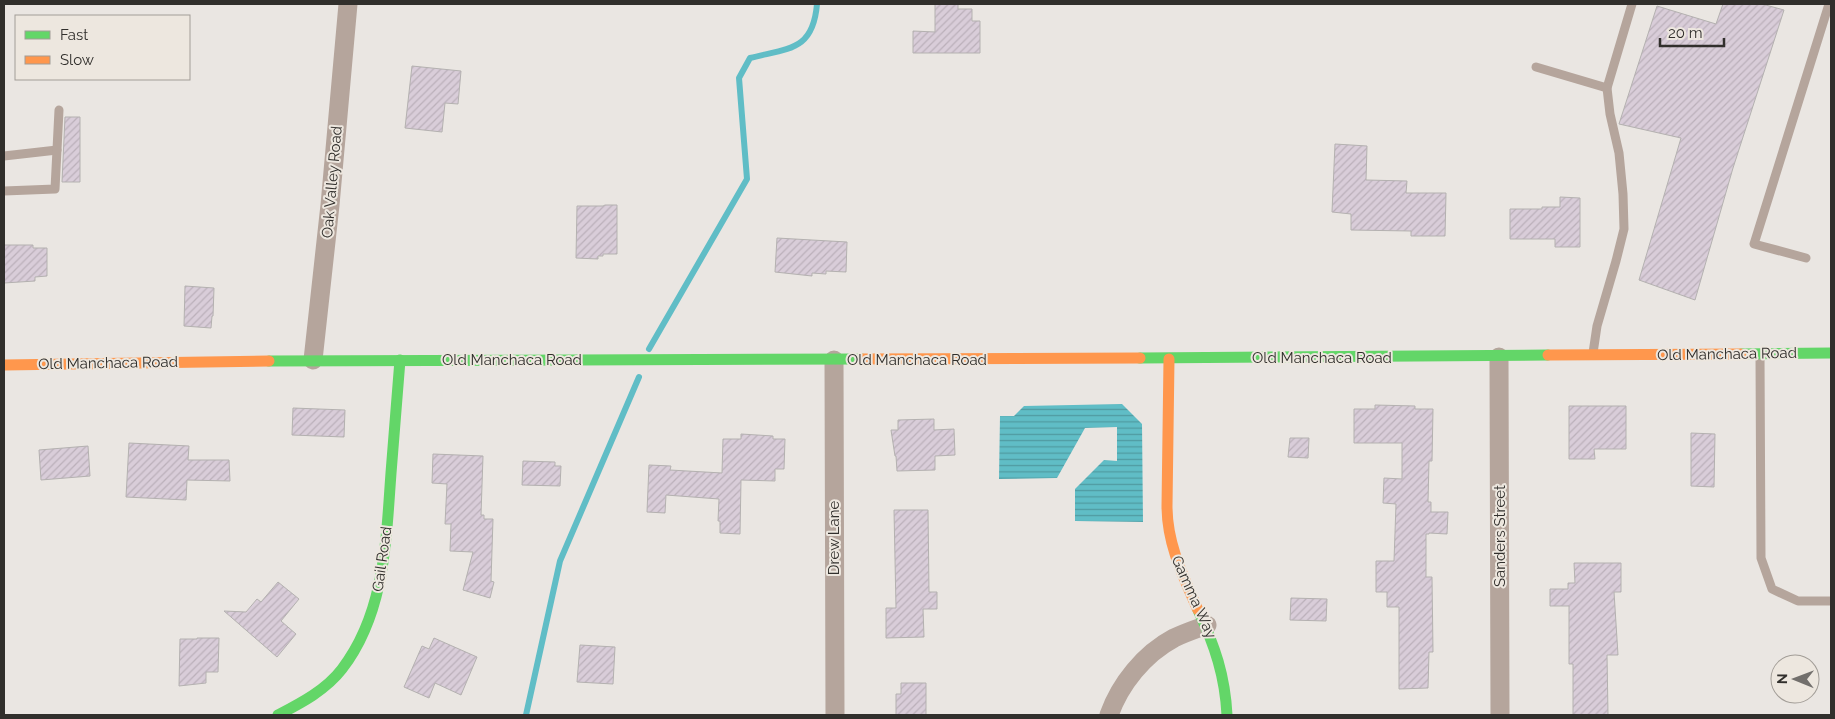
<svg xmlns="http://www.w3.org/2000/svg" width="1835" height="719" font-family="Raleway,sans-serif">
<defs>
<pattern id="water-rules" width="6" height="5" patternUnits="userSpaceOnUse" patternTransform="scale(1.25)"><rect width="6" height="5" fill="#60bdc6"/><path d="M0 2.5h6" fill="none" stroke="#509aa1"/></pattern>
<pattern id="building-hatch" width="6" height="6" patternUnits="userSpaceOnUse" patternTransform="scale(1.25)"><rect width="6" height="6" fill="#d9cdd9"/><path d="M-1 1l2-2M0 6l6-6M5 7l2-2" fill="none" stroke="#bbb0ba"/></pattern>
</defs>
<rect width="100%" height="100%" fill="#eae6e2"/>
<!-- water -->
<polygon fill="url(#water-rules)" points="1122,404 1142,424 1143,522 1075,521 1075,489 1104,460 1117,461 1117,427 1085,428 1057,478 999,479 1000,416 1014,416 1024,406"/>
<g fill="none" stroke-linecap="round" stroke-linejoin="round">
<!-- stream -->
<g stroke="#60bdc6" stroke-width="6">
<path d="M649,349L747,179L739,78L750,58C789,48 813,51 817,4"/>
<polyline points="526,715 560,561 639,377"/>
</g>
</g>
<!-- building -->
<g fill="url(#building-hatch)" stroke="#b4b1b0">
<polygon points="935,4 958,4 958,9 972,9 972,21 980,21 980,53 913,53 913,31 935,32"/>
<polygon points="1723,4 1762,4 1784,10 1733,168 1695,300 1639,280 1681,138 1619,124 1657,6 1716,24"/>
<polygon points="412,66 461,71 458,104 445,103 442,132 405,128"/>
<polygon points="65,117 80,117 80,182 62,182"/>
<polygon points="1335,144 1367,146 1366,180 1407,181 1406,193 1446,193 1445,236 1411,236 1411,231 1351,230 1351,214 1332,212"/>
<polygon points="1560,197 1580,198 1580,247 1555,247 1555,239 1510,239 1510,209 1542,209 1542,207 1560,207"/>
<polygon points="605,205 617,205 617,254 603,254 603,256 598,256 598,259 576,258 577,206 603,206"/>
<polygon points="777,238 847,242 846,272 826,271 826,274 812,273 812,276 775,272"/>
<polygon points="4,245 33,245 33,248 47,248 47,276 35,277 35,281 4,283"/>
<polygon points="185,286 214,288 213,316 212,316 211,328 184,326"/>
<polygon points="1375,405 1415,406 1415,409 1433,409 1432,461 1429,461 1428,502 1431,502 1431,512 1448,512 1447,534 1429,533 1429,534 1426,534 1426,577 1432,577 1433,652 1429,652 1428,688 1399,689 1399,607 1387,607 1387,592 1376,592 1376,561 1394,561 1396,504 1383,503 1384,478 1402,479 1402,443 1354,443 1354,409 1375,409"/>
<polygon points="1569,406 1626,406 1626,449 1594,449 1595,459 1569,459"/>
<polygon points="293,408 345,410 344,437 292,435"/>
<polygon points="934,419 934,430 954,429 955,455 935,456 935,470 897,471 896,456 895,456 891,430 898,430 898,420"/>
<polygon points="1691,433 1715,434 1714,487 1691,486"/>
<polygon points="741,434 773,436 773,439 785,439 784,469 775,469 775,481 741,480 740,534 720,533 720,521 718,521 719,499 666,495 665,513 647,512 649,465 671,466 670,470 722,473 723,439 741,439"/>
<polygon points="1290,438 1309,438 1308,458 1288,457"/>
<polygon points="129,443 189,446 188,460 229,460 230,481 187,480 186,500 126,497"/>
<polygon points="88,446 90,476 41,480 39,450"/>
<polygon points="433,454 483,456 481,515 484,515 484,519 493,519 491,581 494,582 490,598 463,590 473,552 450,551 451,524 445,524 447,484 432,483"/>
<polygon points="523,461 555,462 555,466 561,466 560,486 522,485"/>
<polygon points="894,510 928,510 929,592 937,592 937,609 923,609 924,637 886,638 886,608 896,608"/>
<polygon points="1574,563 1621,563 1621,592 1614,592 1618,655 1607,655 1608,715 1573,715 1573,664 1569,664 1569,606 1550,606 1550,589 1568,589 1568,583 1575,583"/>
<polygon points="278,582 299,599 281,621 296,634 277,657 224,611 246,612 257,599 261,602"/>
<polygon points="1291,598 1327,599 1326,621 1290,620"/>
<polygon points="197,638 219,638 218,672 206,672 206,683 179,686 180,639 197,639"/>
<polygon points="434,638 477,657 461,695 435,683 429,698 404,687 422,646 429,649"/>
<polygon points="580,645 615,647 613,684 577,682"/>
<polygon points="901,683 926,683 926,715 896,715 896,694 901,694"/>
</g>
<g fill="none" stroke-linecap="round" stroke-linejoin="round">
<!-- lane -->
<g stroke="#b5a59c" stroke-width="9">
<polyline points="1536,67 1607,88"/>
<polyline points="4,156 57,150"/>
<polyline points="4,191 55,189 59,110"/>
<polyline points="1806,258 1754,244 1829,4"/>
<polyline points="1593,353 1597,326 1616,261 1624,229 1623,194 1619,153 1610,114 1607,88 1632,4"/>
<polyline points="1760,356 1761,558 1772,589 1798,601 1831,601"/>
</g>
<!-- street -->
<g stroke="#b5a59c" stroke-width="19">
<polyline points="1499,357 1500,715"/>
<polyline points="313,360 330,205 348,4"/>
<polyline points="834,360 835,715"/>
<path d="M1109,715C1120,684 1144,654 1174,638C1184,633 1196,629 1207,625"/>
</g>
<!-- fast -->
<g stroke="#63d668" stroke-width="11">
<polyline points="1741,354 1831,353"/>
<polyline points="1140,358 1548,355"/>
<polyline points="269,361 862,359"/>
<path d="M1198,610C1215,646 1225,676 1227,715"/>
<path d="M278,715C301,703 326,690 342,669C385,613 386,541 391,473C394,436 397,398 400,360"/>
</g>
<!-- slow -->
<g stroke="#ff974d" stroke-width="11">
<polyline points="1548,355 1741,354"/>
<polyline points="862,359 1140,358"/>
<path d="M1169,359L1167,506C1167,544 1183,576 1198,610"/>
<polyline points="4,365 269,361"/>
</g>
</g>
<g text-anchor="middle" stroke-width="4" stroke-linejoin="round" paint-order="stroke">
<!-- street labels -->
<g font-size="15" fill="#312f2c" stroke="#ede7df">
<text transform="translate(332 182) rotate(-85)" y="5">Oak Valley Road</text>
<text transform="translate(1727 354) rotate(-1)" y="5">Old Manchaca Road</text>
<text x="1322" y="363">Old Manchaca Road</text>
<text x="512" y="365">Old Manchaca Road</text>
<text x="917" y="365">Old Manchaca Road</text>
<text transform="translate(108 363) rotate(-1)" y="5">Old Manchaca Road</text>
<text transform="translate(1500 536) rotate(-90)" y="5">Sanders Street</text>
<text transform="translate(834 538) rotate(-90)" y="5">Drew Lane</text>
<text transform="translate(382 559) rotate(-82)" y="5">Gail Road</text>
<text transform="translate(1194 597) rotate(66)" y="5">Gamma Way</text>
</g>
</g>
<!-- border -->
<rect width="1835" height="719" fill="none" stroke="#312f2c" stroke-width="10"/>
<!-- legend -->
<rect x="15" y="15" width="175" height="65" fill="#ede7df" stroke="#a29d97"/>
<rect x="25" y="31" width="25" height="8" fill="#63d668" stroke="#a29d97"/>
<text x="60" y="40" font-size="15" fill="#312f2c">Fast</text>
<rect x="25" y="56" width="25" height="8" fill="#ff974d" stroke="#a29d97"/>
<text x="60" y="65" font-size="15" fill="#312f2c">Slow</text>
<!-- north arrow -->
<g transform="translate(1795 679) rotate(271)"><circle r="24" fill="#ede7df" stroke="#a29d97"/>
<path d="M0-4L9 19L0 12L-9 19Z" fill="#726f6c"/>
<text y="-8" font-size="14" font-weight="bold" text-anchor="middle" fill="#312f2c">N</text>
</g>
<!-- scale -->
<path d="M1660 38v8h64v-8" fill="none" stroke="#312f2c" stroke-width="2.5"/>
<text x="1668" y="38" font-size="15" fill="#312f2c" stroke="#ede7df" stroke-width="4" paint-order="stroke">20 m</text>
</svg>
